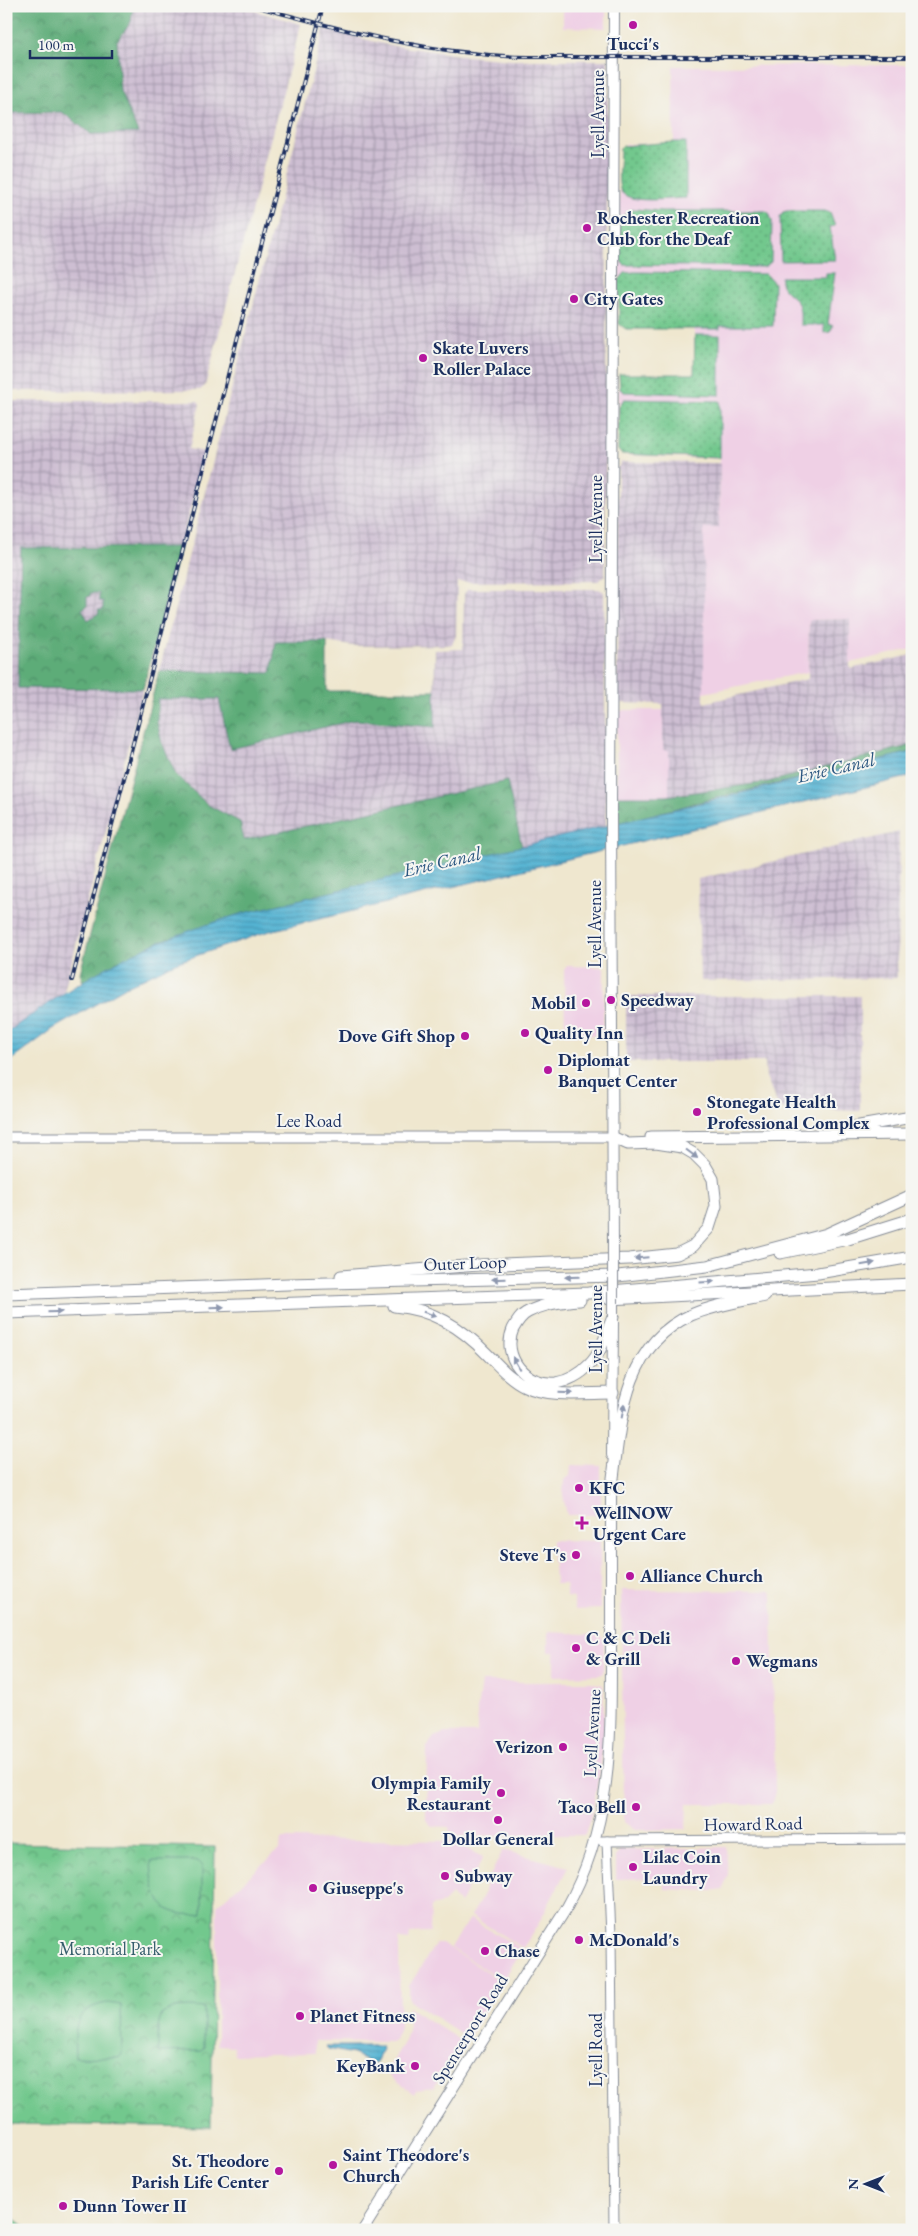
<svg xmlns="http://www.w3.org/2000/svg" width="918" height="2236" font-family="'EB Garamond',serif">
<defs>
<pattern id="industrial-grid" width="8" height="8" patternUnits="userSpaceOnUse" patternTransform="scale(1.25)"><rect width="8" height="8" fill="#cdbed2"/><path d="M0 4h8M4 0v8" fill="none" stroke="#a69bae"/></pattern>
<pattern id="grass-dots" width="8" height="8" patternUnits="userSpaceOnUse" patternTransform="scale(1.25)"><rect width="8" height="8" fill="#72c88d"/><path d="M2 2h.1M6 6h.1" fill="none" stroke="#5da376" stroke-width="1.8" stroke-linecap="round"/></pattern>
<pattern id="forest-crowns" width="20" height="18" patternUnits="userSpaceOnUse" patternTransform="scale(1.25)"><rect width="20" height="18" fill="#5dac78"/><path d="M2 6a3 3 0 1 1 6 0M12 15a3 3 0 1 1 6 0" fill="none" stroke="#4c8c66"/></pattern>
<pattern id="wetland-marsh" width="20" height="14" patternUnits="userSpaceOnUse" patternTransform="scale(1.25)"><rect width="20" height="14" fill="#72c88d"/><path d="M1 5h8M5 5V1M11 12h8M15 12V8" fill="none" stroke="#5da376"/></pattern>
<pattern id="park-crowns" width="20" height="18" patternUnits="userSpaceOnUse" patternTransform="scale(1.25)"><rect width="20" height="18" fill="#72c88d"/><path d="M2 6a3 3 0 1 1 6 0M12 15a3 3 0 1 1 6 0" fill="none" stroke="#5da376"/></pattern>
<pattern id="water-rules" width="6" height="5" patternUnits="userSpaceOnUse" patternTransform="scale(1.25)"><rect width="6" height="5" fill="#54b3d2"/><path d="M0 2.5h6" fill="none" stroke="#4592ae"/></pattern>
</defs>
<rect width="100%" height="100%" fill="#f6f6f2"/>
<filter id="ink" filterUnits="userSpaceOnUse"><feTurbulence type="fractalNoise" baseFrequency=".02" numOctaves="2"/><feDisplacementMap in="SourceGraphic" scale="10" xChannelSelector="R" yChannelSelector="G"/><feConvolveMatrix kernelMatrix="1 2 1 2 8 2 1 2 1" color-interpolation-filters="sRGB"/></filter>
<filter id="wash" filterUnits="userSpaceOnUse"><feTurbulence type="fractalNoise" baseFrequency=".0096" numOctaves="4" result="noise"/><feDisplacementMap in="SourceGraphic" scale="20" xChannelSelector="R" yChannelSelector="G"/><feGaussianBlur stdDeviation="1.12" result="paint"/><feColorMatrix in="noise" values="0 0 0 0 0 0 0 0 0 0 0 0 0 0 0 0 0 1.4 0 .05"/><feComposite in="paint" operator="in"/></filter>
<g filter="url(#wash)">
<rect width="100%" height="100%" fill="#efe7cf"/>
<!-- built -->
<g fill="#efd0e5">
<polygon points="537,6 606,6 606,28 563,27 563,8"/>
<polygon points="912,65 912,649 850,663 850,619 809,620 808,672 704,693 704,528 719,528 720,459 624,455 618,450 619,374 694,374 694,329 626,329 619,324 620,149 626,144 674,143 673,66"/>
<polygon points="624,710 663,710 663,750 669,750 669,796 617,796 617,716 619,712"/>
<polygon points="567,966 604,967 603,1035 565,1035 564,970"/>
<polygon points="571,1465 601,1466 601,1515 567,1515 563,1495 564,1480 570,1476"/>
<polygon points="552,1540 600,1541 600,1609 574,1610 574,1598 566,1597 566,1584 555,1584 554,1564 552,1563"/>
<polygon points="621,1590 771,1591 772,1596 775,1792 772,1804 687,1804 686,1829 635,1830 624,1822"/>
<polygon points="548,1632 601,1635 604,1641 603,1673 600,1675 554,1676 554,1652 548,1652"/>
<polygon points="481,1682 590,1682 603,1685 604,1728 601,1764 593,1808 585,1835 450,1836 449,1827 432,1826 426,1820 427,1747 434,1737 445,1733 477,1733 477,1710"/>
<polygon points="281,1839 450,1841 483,1857 460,1904 451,1895 443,1903 431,1906 430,1932 410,1933 409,1940 399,1939 400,2028 394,2042 315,2041 315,2053 234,2055 233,2046 217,2045 217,1905 280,1849"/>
<polygon points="726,1847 728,1876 723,1889 710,1891 665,1889 664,1878 616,1879 616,1856 621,1850"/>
<polygon points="503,1850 568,1867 539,1923 523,1948 471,1916 483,1896 485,1886"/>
<polygon points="469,1918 522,1949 503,1981 451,1948"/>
<polygon points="436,1943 442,1943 502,1982 468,2038 409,2000 409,1986"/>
<polygon points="408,2007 464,2043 434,2088 416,2090 414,2094 385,2073 405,2041 409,2026"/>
</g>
<!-- industrial -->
<g fill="url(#industrial-grid)">
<polygon points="133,6 238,6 301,24 205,386 200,390 6,391 6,113 62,112 91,134 138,132 120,91 117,41 131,22"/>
<polygon points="324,29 388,45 466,56 512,60 608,60 605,575 599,581 457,582 456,636 452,644 447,645 353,646 326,642 276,642 271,673 159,671"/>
<polygon points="6,401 198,401 200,404 189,449 205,452 63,995 6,1033"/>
<polygon points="622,462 720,463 719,528 704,528 704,703 808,679 809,620 850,619 850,669 912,655 912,745 768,782 669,796 669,750 663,750 663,704 621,703 617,698 618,467"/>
<polygon points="468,589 599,589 604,592 606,827 522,847 507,781 244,840 240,822 208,805 176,775 162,743 157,722 157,699 220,699 230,749 355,720 434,726 435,650 463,649 464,594"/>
<polygon points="899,832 897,978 700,981 698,879"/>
<polygon points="626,996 860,996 860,1111 779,1108 766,1077 765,1062 626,1062"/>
</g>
<!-- grass -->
<g fill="url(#grass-dots)" stroke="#467c76">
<path d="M674,142H686V198C671,198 625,206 620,189C617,177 620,161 620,149L622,146Z"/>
<path d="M634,209L662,211H766L769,213L772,221L771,262L764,267L624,265L620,260C620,242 613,214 634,209Z"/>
<polygon points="787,211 825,211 830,213 835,226 830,227 835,260 781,261 780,217 783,212"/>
<polygon points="634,272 766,274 774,283 773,326 720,326 720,329 626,329 619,324 619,280 625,273"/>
<path d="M826,273H835L828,324L833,326L830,332L824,333V325H800C800,318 801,310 798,304C793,293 779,291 781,277H826Z"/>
<polygon points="695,335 720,335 720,395 624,392 620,389 619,374 694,374"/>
<polygon points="624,399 720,401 720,458 621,454 618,450 619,406"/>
</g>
<!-- forest -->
<g fill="url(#forest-crowns)" stroke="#3c6e6b" fill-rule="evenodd">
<polygon points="6,6 133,6 131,22 117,41 120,91 138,133 91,134 62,112 6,113"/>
<path d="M180,547L143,689L18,688L21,548ZM90,593H99V601H103V610H98L99,613L88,620L82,609L87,606V597L90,596Z"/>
<polygon points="276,642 327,642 327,691 435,691 435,727 355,720 230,749 219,699 158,699 157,722 162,743 176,775 208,805 240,822 244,840 507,781 522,847 240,914 156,943 83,982 80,973 159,671 271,673"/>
<polygon points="912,745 912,752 711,799 616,824 617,796 667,796 768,782"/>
</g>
<!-- wetland -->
<polygon fill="url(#wetland-marsh)" stroke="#467c76" points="6,2212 30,2230 6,2230"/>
<!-- park -->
<polygon fill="url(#park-crowns)" stroke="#467c76" points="6,1843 215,1847 211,2127 6,2124"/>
<!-- garden -->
<g fill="#72c88d" stroke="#467c76">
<path d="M151,1861H198L202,1865V1914C160,1918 153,1899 151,1861Z"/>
<path d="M108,2003L121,2005L122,2054L119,2058L75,2057C74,2027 74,2008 108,2003Z"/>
<polygon points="190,2007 204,2008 204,2048 201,2051 158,2052 158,2026 162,2014 175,2008"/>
</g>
<!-- water -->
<g fill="url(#water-rules)" stroke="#387198">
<path d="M912,752V776L266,932L175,963L129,985L53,1029L6,1064V1033C53,999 104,965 157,943C184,932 212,923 240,914Z"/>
<polygon points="325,2046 381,2046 383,2049 376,2062 372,2063 353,2054 328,2049"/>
</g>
</g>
<g filter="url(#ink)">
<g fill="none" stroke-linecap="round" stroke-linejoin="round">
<defs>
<g id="secondary">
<polyline points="6,1137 612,1137"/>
<polyline points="602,1841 912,1839"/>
<polyline points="607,1841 611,1936 614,2230"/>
</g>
<g id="primary">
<polyline points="613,1248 611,815 614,6"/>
<polyline points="612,1455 613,1322"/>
<path d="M363,2230L566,1909C611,1829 611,1748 611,1658C611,1601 611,1544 611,1487"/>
</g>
<g id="highway">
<polyline points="848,1128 912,1117"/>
<polyline points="651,1137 912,1134"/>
<polyline points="780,1253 848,1239 912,1219"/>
<polyline points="341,1276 478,1265 629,1259 677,1254 693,1246 709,1228 716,1206 713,1179 705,1165 694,1154 682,1147 656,1143 628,1144 612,1137"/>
<polyline points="6,1294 288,1284 618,1276 707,1266 827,1234 912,1195"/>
<polyline points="609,1299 912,1284"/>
<path d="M580,1300C564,1301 543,1304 528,1312C521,1315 517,1322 513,1329C501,1357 526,1386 556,1383C568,1381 581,1374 589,1365C602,1353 606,1333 613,1317"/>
<path d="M394,1306C432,1309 461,1327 487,1354C499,1366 510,1379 525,1386C551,1398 585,1393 613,1393"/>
<polyline points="6,1313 588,1293 818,1273 912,1257"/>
<path d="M611,1494C620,1428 621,1346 691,1315C714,1305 741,1301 765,1296"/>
</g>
</defs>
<!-- secondary casing -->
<use href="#secondary" stroke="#858b96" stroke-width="11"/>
<!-- primary casing -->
<use href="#primary" stroke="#858b96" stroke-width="12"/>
<!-- highway casing -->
<use href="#highway" stroke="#858b96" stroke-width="13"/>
<!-- secondary -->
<use href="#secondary" stroke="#fff" stroke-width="9"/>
<!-- primary -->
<use href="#primary" stroke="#fff" stroke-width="10"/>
<!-- highway -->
<use href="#highway" stroke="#fff" stroke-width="11"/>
<defs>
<g id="rail">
<path d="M254,6C346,31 432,55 528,57H912"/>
<polyline points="72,980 323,6"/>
</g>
</defs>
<!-- rail casing -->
<use href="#rail" stroke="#1b2f5e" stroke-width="4"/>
<!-- rail -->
<use href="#rail" stroke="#f6f6f2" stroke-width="2" stroke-dasharray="5.5" stroke-linecap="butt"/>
<defs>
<polyline id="primary-bridge" points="613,1317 613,1248"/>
</defs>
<!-- primary-bridge casing -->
<use href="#primary-bridge" stroke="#858b96" stroke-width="12" stroke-linecap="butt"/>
<!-- primary-bridge -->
<use href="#primary-bridge" stroke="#fff" stroke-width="10"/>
</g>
<!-- one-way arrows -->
<defs><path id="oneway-solid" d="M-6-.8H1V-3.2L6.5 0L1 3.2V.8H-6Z" transform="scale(1.25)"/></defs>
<g fill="#8d97ae">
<use href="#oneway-solid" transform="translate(692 1154) rotate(37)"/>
<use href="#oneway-solid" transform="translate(641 1258) rotate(175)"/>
<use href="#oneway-solid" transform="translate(868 1264) rotate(-10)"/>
<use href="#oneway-solid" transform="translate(572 1277) rotate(179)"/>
<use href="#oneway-solid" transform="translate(499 1279) rotate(178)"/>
<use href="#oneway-solid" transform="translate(707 1282) rotate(-4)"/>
<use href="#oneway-solid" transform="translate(217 1307) rotate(-2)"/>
<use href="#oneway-solid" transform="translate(55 1312) rotate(-2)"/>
<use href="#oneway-solid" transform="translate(430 1314) rotate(18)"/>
<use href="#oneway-solid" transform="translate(516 1363) rotate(-119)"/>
<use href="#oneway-solid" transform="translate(566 1393) rotate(2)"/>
<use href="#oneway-solid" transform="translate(623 1411) rotate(-79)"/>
</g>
</g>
<!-- markers -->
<g fill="#b5179e" stroke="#f6f6f2" stroke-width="2">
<circle cx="633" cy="25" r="5"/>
<circle cx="587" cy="228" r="5"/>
<circle cx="574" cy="299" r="5"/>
<circle cx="423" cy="358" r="5"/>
<circle cx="611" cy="1000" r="5"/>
<circle cx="586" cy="1003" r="5"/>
<circle cx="525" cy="1033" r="5"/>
<circle cx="465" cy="1036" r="5"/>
<circle cx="548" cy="1070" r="5"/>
<circle cx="697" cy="1112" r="5"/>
<circle cx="579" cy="1488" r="5"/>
<path d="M579.5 1515.5h5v5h5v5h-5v5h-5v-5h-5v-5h5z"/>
<circle cx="576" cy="1555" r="5"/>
<circle cx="630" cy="1576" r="5"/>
<circle cx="576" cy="1648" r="5"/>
<circle cx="736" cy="1661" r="5"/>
<circle cx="563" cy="1747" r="5"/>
<circle cx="501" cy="1793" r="5"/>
<circle cx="636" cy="1807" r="5"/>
<circle cx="498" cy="1820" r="5"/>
<circle cx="633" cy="1867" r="5"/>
<circle cx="445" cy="1876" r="5"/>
<circle cx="313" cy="1888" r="5"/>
<circle cx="579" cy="1940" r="5"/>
<circle cx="485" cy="1951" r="5"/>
<circle cx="300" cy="2016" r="5"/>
<circle cx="415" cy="2066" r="5"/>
<circle cx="333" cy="2165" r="5"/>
<circle cx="279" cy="2171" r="5"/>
<circle cx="63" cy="2206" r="5"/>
</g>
<g text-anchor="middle" stroke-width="4" stroke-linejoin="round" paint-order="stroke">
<!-- poi labels -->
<g font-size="18" font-weight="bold" fill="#1b2f5e" stroke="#f6f6f2" text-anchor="start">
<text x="633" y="50" text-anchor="middle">Tucci's</text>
<text x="597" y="224">Rochester Recreation<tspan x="597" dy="21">Club for the Deaf</tspan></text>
<text x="584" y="305">City Gates</text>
<text x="433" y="354">Skate Luvers<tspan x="433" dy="21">Roller Palace</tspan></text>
<text x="621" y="1006">Speedway</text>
<text x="576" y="1009" text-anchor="end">Mobil</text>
<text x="535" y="1039">Quality Inn</text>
<text x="455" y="1042" text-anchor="end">Dove Gift Shop</text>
<text x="558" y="1066">Diplomat<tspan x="558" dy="21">Banquet Center</tspan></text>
<text x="707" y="1108">Stonegate Health<tspan x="707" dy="21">Professional Complex</tspan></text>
<text x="589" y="1494">KFC</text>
<text x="593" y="1519">WellNOW<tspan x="593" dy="21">Urgent Care</tspan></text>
<text x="566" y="1561" text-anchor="end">Steve T's</text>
<text x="640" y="1582">Alliance Church</text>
<text x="586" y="1644">C &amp; C Deli<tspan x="586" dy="21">&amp; Grill</tspan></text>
<text x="746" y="1667">Wegmans</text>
<text x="553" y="1753" text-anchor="end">Verizon</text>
<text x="491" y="1789" text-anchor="end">Olympia Family<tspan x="491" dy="21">Restaurant</tspan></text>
<text x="626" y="1813" text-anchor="end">Taco Bell</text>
<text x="498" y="1845" text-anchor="middle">Dollar General</text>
<text x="643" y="1863">Lilac Coin<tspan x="643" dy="21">Laundry</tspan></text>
<text x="455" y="1882">Subway</text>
<text x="323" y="1894">Giuseppe's</text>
<text x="589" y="1946">McDonald's</text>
<text x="495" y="1957">Chase</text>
<text x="310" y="2022">Planet Fitness</text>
<text x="405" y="2072" text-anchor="end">KeyBank</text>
<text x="343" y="2161">Saint Theodore's<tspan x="343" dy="21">Church</tspan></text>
<text x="269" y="2167" text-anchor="end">St. Theodore<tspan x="269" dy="21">Parish Life Center</tspan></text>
<text x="73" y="2212">Dunn Tower II</text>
</g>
<!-- street labels -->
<g font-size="18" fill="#1b2f5e" stroke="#f6f6f2">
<text transform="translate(598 114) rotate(-90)" y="6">Lyell Avenue</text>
<text transform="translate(596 519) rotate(-90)" y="6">Lyell Avenue</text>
<text transform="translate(595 924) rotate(-90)" y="6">Lyell Avenue</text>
<text x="309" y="1127">Lee Road</text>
<text transform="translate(465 1263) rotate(-2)" y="6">Outer Loop</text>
<text transform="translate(596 1329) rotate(-90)" y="6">Lyell Avenue</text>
<text transform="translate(592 1733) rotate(-87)" y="6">Lyell Avenue</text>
<text transform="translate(753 1824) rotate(-1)" y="6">Howard Road</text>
<text transform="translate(470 2029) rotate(-58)" y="6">Spencerport Road</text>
<text transform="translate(596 2050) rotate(-90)" y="6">Lyell Road</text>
</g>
<!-- park labels -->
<g font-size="18" fill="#355d6c" stroke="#f6f6f2">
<text x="110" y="1955">Memorial Park</text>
</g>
<!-- water labels -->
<g font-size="19" font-style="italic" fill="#2c5781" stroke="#f6f6f2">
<text transform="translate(836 767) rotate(-13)" y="7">Erie Canal</text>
<text transform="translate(442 861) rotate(-13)" y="7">Erie Canal</text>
</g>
</g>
<!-- margin -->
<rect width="918" height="2236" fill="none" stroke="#f6f6f2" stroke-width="25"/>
<!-- north arrow -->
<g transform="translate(866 2184) rotate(270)" stroke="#f6f6f2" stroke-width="4" paint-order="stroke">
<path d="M0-4L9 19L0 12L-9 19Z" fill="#1b2f5e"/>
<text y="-8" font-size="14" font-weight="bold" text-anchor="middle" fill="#1b2f5e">N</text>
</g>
<!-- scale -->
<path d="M30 50v8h82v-8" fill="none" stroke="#1b2f5e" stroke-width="2.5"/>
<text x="38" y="50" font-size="15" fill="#1b2f5e" stroke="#f6f6f2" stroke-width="4" paint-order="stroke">100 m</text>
</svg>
